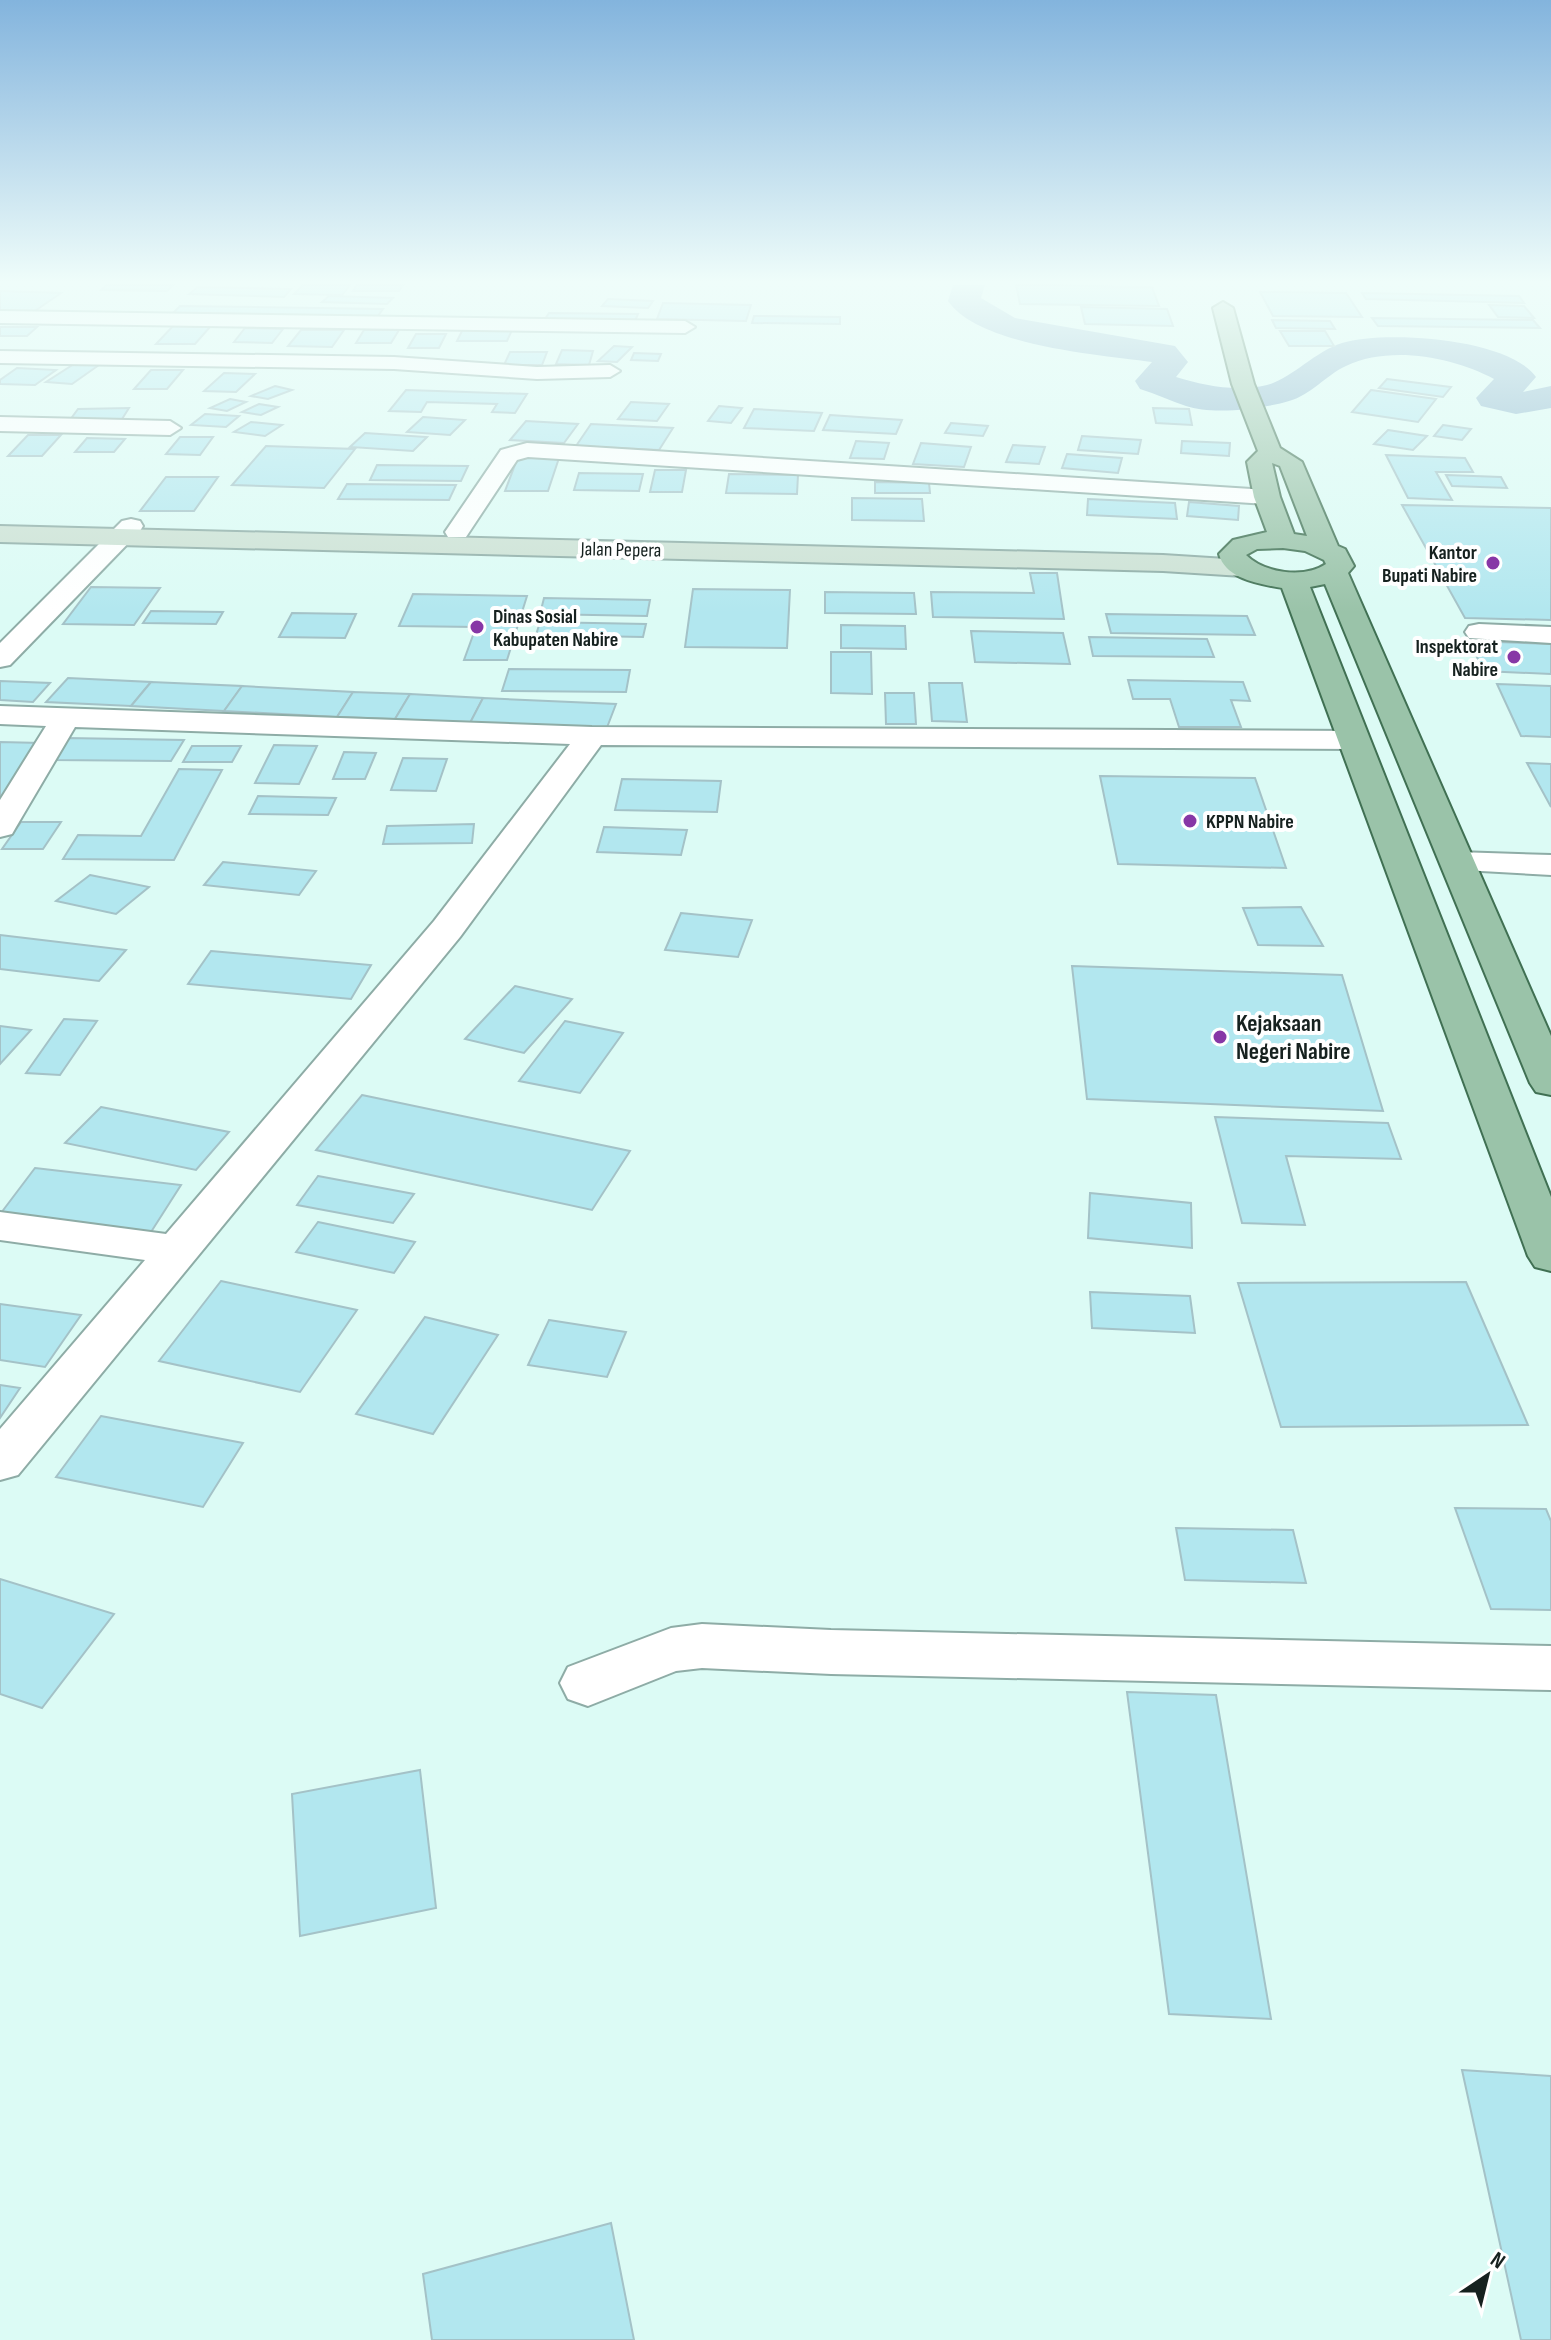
<svg xmlns="http://www.w3.org/2000/svg" width="1551" height="2340" font-family="'Sofia Sans Condensed',sans-serif">
<rect width="100%" height="100%" fill="#dcfbf5"/>
<g fill="none" stroke-linecap="round" stroke-linejoin="round">
<!-- river -->
<path fill="#8db5cd" fill-rule="evenodd" d="M953,285H985L981,298L1015,318L1175,346L1188,362L1176,377C1205,386 1236,392 1267,385C1291,379 1314,352 1342,343C1385,330 1509,338 1536,377L1523,392L1551,386V408L1516,414L1481,406L1476,398L1494,379C1453,357 1390,345 1346,366C1326,375 1311,395 1289,401C1263,409 1212,415 1186,406C1171,401 1156,394 1140,389L1135,381L1152,362C1100,355 979,346 948,301Z"/>
</g>
<!-- building -->
<g fill="#b2e7ef" stroke="#a4c2c7" stroke-width="2">
<polygon points="106,285 173,285 167,291 101,290"/>
<polygon points="303,285 350,285 342,295 294,294"/>
<polygon points="357,285 403,285 399,291 353,291"/>
<polygon points="1016,285 1152,287 1159,306 1020,304"/>
<polygon points="198,287 291,289 284,297 189,294"/>
<polygon points="0,291 61,293 32,313 0,311"/>
<polygon points="1260,292 1346,293 1362,317 1273,316"/>
<polygon points="1362,293 1519,296 1524,303 1366,299"/>
<polygon points="329,296 393,298 387,304 322,302"/>
<polygon points="608,299 653,301 648,308 602,306"/>
<polygon points="663,303 751,305 746,321 657,319"/>
<polygon points="1489,305 1524,306 1534,318 1498,317"/>
<polygon points="180,306 383,309 377,317 172,314"/>
<polygon points="1081,307 1167,309 1173,326 1085,324"/>
<polygon points="549,313 638,314 635,321 545,319"/>
<polygon points="754,316 840,317 840,324 752,323"/>
<polygon points="1372,318 1533,320 1540,328 1378,326"/>
<polygon points="1272,320 1330,321 1335,329 1276,328"/>
<polygon points="173,326 210,327 195,344 156,344"/>
<polygon points="0,327 37,327 27,336 0,336"/>
<polygon points="245,328 283,329 272,343 234,342"/>
<polygon points="463,329 512,330 507,341 457,341"/>
<polygon points="301,330 344,330 332,347 288,346"/>
<polygon points="364,330 399,330 391,343 356,343"/>
<polygon points="1280,331 1325,331 1334,346 1289,346"/>
<polygon points="416,334 446,334 439,348 408,348"/>
<polygon points="614,346 632,347 617,362 598,361"/>
<polygon points="562,350 593,351 589,365 556,364"/>
<polygon points="510,352 547,352 542,365 504,365"/>
<polygon points="634,353 661,354 658,361 631,360"/>
<polygon points="74,364 99,365 72,384 46,382"/>
<polygon points="17,368 56,370 35,385 0,384 0,380"/>
<polygon points="151,370 183,370 167,389 134,389"/>
<polygon points="224,373 255,374 236,392 204,391"/>
<polygon points="1387,379 1451,387 1443,397 1379,388"/>
<polygon points="275,386 292,390 268,399 251,396"/>
<polygon points="406,390 437,391 527,394 515,413 492,412 497,404 427,402 421,412 389,411"/>
<polygon points="1371,390 1436,399 1418,422 1352,412"/>
<polygon points="230,399 246,402 227,411 210,408"/>
<polygon points="631,402 669,404 657,421 618,419"/>
<polygon points="259,404 278,407 261,415 242,412"/>
<polygon points="719,406 742,408 731,423 708,421"/>
<polygon points="129,408 122,419 70,420 78,409"/>
<polygon points="1153,408 1189,409 1192,425 1156,423"/>
<polygon points="754,409 822,413 814,431 744,428"/>
<polygon points="205,414 239,416 226,427 191,425"/>
<polygon points="830,415 902,420 896,434 823,430"/>
<polygon points="423,417 465,420 450,435 407,432"/>
<polygon points="526,421 578,424 564,443 510,440"/>
<polygon points="251,422 282,425 265,436 234,432"/>
<polygon points="951,423 988,426 983,436 945,433"/>
<polygon points="591,424 673,428 659,450 576,446"/>
<polygon points="1443,425 1471,429 1462,440 1434,436"/>
<polygon points="1388,430 1427,436 1413,450 1374,444"/>
<polygon points="365,433 427,437 413,451 350,447"/>
<polygon points="28,435 61,435 42,456 8,456"/>
<polygon points="1082,436 1141,440 1138,454 1078,450"/>
<polygon points="180,437 213,437 200,455 166,454"/>
<polygon points="87,438 125,439 114,452 75,452"/>
<polygon points="856,441 889,443 884,459 850,458"/>
<polygon points="1182,441 1230,443 1229,456 1181,453"/>
<polygon points="921,443 971,447 964,467 913,464"/>
<polygon points="1013,445 1045,447 1039,464 1006,462"/>
<polygon points="266,446 355,449 324,488 232,485"/>
<polygon points="1067,454 1122,458 1118,473 1062,468"/>
<polygon points="1386,455 1465,458 1473,472 1436,472 1452,500 1408,498"/>
<polygon points="518,457 559,458 548,491 505,491"/>
<polygon points="377,465 468,466 461,481 370,480"/>
<polygon points="655,470 686,470 682,492 650,492"/>
<polygon points="579,473 643,474 639,491 574,490"/>
<polygon points="729,474 798,475 797,494 726,493"/>
<polygon points="1446,475 1501,477 1507,488 1452,486"/>
<polygon points="166,477 218,477 194,511 140,511"/>
<polygon points="875,482 929,483 930,493 875,493"/>
<polygon points="347,484 456,485 449,500 338,499"/>
<polygon points="852,498 922,499 924,521 852,520"/>
<polygon points="1088,499 1175,503 1177,519 1087,515"/>
<polygon points="1189,502 1239,506 1238,520 1187,516"/>
<polygon points="1402,505 1551,508 1551,620 1465,618"/>
<polygon points="1030,573 1057,573 1064,619 933,617 931,592 1034,593"/>
<polygon points="91,587 160,588 134,625 63,624"/>
<polygon points="693,589 790,590 787,648 685,647"/>
<polygon points="825,592 914,593 916,614 825,613"/>
<polygon points="413,594 527,596 507,660 464,660 476,627 399,626"/>
<polygon points="544,598 650,600 647,616 540,614"/>
<polygon points="151,611 223,612 216,624 143,623"/>
<polygon points="292,613 356,614 345,638 279,637"/>
<polygon points="1106,614 1247,616 1255,635 1111,633"/>
<polygon points="540,622 646,624 643,637 536,635"/>
<polygon points="841,625 905,626 906,649 841,648"/>
<polygon points="971,631 1063,633 1070,664 975,662"/>
<polygon points="1089,637 1207,639 1214,657 1093,656"/>
<polygon points="1470,641 1551,644 1551,674 1483,671"/>
<polygon points="831,652 871,652 872,694 831,693"/>
<polygon points="509,669 630,670 626,692 502,691"/>
<polygon points="68,678 151,682 131,706 46,702"/>
<polygon points="1128,680 1243,682 1250,701 1231,700 1241,727 1179,727 1170,699 1133,699"/>
<polygon points="0,681 50,683 33,702 0,700"/>
<polygon points="151,682 242,686 224,711 131,706"/>
<polygon points="929,683 962,683 967,722 932,721"/>
<polygon points="1497,684 1551,686 1551,737 1521,736"/>
<polygon points="242,686 353,692 337,717 224,711"/>
<polygon points="353,692 410,694 395,719 337,717"/>
<polygon points="885,693 914,693 916,724 886,724"/>
<polygon points="410,694 483,698 470,723 395,719"/>
<polygon points="483,698 616,704 606,730 470,723"/>
<polygon points="67,738 184,740 171,761 52,760"/>
<polygon points="0,742 41,743 0,802"/>
<polygon points="274,745 317,746 299,784 255,783"/>
<polygon points="192,746 241,746 232,762 183,762"/>
<polygon points="344,752 376,753 365,779 333,779"/>
<polygon points="403,758 447,759 436,791 391,790"/>
<polygon points="1527,763 1551,764 1551,807"/>
<polygon points="179,769 222,770 174,860 63,859 78,835 141,836"/>
<polygon points="1100,776 1255,778 1286,868 1118,864"/>
<polygon points="622,779 721,781 717,812 615,810"/>
<polygon points="258,796 336,798 328,815 249,814"/>
<polygon points="21,822 61,822 43,849 2,849"/>
<polygon points="474,824 472,843 383,844 387,826"/>
<polygon points="604,827 687,830 681,855 597,852"/>
<polygon points="223,862 316,871 299,895 204,885"/>
<polygon points="90,875 149,887 116,914 56,901"/>
<polygon points="1301,907 1323,946 1258,945 1243,908"/>
<polygon points="681,913 752,920 738,957 665,950"/>
<polygon points="0,935 126,950 99,981 0,969"/>
<polygon points="211,951 371,965 351,999 188,984"/>
<polygon points="1072,966 1342,975 1383,1111 1087,1099"/>
<polygon points="515,986 572,999 524,1053 465,1039"/>
<polygon points="64,1019 97,1021 60,1075 26,1073"/>
<polygon points="565,1021 623,1033 580,1093 519,1081"/>
<polygon points="0,1026 31,1030 0,1064"/>
<polygon points="362,1095 630,1151 592,1210 316,1150"/>
<polygon points="101,1107 229,1132 196,1170 65,1143"/>
<polygon points="1215,1117 1388,1123 1401,1159 1286,1156 1305,1225 1242,1223"/>
<polygon points="35,1168 181,1185 151,1232 1,1213"/>
<polygon points="318,1176 414,1194 393,1223 297,1205"/>
<polygon points="1090,1193 1191,1203 1192,1248 1088,1238"/>
<polygon points="318,1222 415,1242 394,1273 296,1252"/>
<polygon points="221,1281 357,1310 300,1392 159,1361"/>
<polygon points="1466,1282 1528,1425 1281,1427 1238,1283"/>
<polygon points="1090,1292 1190,1296 1195,1333 1092,1328"/>
<polygon points="0,1304 81,1315 45,1367 0,1360"/>
<polygon points="425,1317 498,1335 433,1434 356,1414"/>
<polygon points="549,1320 626,1332 607,1377 528,1365"/>
<polygon points="0,1385 20,1388 0,1418"/>
<polygon points="101,1416 243,1443 203,1507 56,1477"/>
<polygon points="1455,1508 1546,1509 1551,1521 1551,1610 1491,1609"/>
<polygon points="1176,1528 1293,1530 1306,1583 1185,1580"/>
<polygon points="0,1579 114,1614 42,1708 0,1694"/>
<polygon points="1127,1692 1216,1695 1271,2019 1169,2014"/>
<polygon points="420,1770 436,1908 300,1936 292,1794"/>
<polygon points="1462,2070 1551,2076 1551,2340 1521,2340"/>
<polygon points="611,2223 634,2340 432,2340 423,2274"/>
</g>
<g fill="none" stroke-linecap="round" stroke-linejoin="round">
<defs>
<g id="minor">
<polygon points="0,311 685,321 695,327 685,333 0,323"/>
<polygon points="0,351 394,357 537,367 610,365 620,371 610,377 537,379 394,369 0,363"/>
<polygon points="0,417 170,421 181,428 170,435 0,431"/>
<polygon points="527,443 1267,490 1275,492 1279,497 1275,502 1267,504 528,457 517,460 466,537 448,537 445,532 501,450"/>
<polygon points="131,519 140,521 143,526 140,531 10,665 0,667 0,643 122,521"/>
<polygon points="1479,624 1551,627 1551,643 1469,638 1465,632 1469,626"/>
<polygon points="0,706 592,727 1354,731 1365,734 1369,740 1365,746 1354,749 601,745 460,937 18,1475 0,1480 0,1429 145,1260 0,1240 0,1212 166,1234 434,921 570,744 75,727 16,827 12,834 0,837 0,800 46,726 0,724"/>
<polygon points="1457,852 1551,855 1551,875 1445,869 1440,862 1445,855"/>
<polygon points="702,1624 831,1630 1551,1646 1551,1690 831,1674 702,1668 676,1671 588,1706 568,1699 560,1683 568,1667 671,1628"/>
</g>
<polygon id="secondary" points="0,526 1163,555 1242,560 1252,562 1256,568 1252,574 1242,576 1163,571 0,542"/>
<path id="primary" d="M1223,302L1233,308L1254,384L1280,448L1302,462L1338,546L1345,549L1354,566L1348,573L1551,1036V1095L1536,1092L1530,1083L1325,584L1310,587L1551,1197V1271L1535,1267L1528,1256L1282,588C1260,584 1225,579 1219,554L1233,540L1267,532L1254,497L1247,462L1258,451L1232,384L1213,308ZM1272,463L1280,466L1307,536L1294,534L1280,497ZM1283,548L1305,551L1324,560L1326,564C1304,579 1264,573 1246,555L1257,549Z"/>
</defs>
<!-- minor casing -->
<use href="#minor" stroke="#8eaca6" stroke-width="4"/>
<!-- secondary casing -->
<use href="#secondary" stroke="#8eaca6" stroke-width="4"/>
<!-- primary casing -->
<use href="#primary" stroke="#407053" stroke-width="4"/>
<!-- minor -->
<use href="#minor" fill="#fff" fill-rule="evenodd"/>
<!-- secondary -->
<use href="#secondary" fill="#cce1d4" fill-rule="evenodd"/>
<!-- primary -->
<use href="#primary" fill="#9ac3a9" fill-rule="evenodd"/>
</g>
<!-- sky -->
<linearGradient id="sky" x2="0" y2="1"><stop stop-color="#83b4dd"/><stop offset="0.46" stop-color="#effdfa"/><stop offset="1" stop-color="#effdfa" stop-opacity="0"/></linearGradient>
<rect width="1551" height="613" fill="url(#sky)"/>
<!-- markers -->
<g fill="#8737a6" stroke="#fff" stroke-width="3">
<circle cx="1493" cy="563" r="8"/>
<circle cx="477" cy="627" r="8"/>
<circle cx="1514" cy="657" r="8"/>
<circle cx="1190" cy="821" r="8"/>
<circle cx="1220" cy="1037" r="8"/>
</g>
<g text-anchor="middle" stroke-width="8" stroke-linejoin="round" paint-order="stroke">
<!-- far-street labels -->
<g font-size="20" fill="#16211f" stroke="#fff">
<text transform="translate(621 549) rotate(1)" y="7">Jalan Pepera</text>
</g>
<!-- far-poi labels -->
<g font-size="20" font-weight="bold" fill="#16211f" stroke="#fff" text-anchor="end">
<text x="1477" y="559">Kantor<tspan x="1477" dy="23">Bupati Nabire</tspan></text>
<text x="493" y="623" text-anchor="start">Dinas Sosial<tspan x="493" dy="23">Kabupaten Nabire</tspan></text>
<text x="1498" y="653">Inspektorat<tspan x="1498" dy="23">Nabire</tspan></text>
<text x="1206" y="828" text-anchor="start">KPPN Nabire</text>
</g>
<!-- poi labels -->
<g font-size="24" font-weight="bold" fill="#16211f" stroke="#fff" text-anchor="start">
<text x="1236" y="1031">Kejaksaan<tspan x="1236" dy="28">Negeri Nabire</tspan></text>
</g>
</g>
<!-- north arrow -->
<g transform="translate(1487 2276) rotate(35)" stroke="#ffffff" stroke-width="6" paint-order="stroke">
<path d="M0-6L14 30L0 20L-14 30Z" fill="#16211f"/>
<text y="-12" font-size="22" font-weight="bold" text-anchor="middle" fill="#16211f">N</text>
</g>
</svg>
